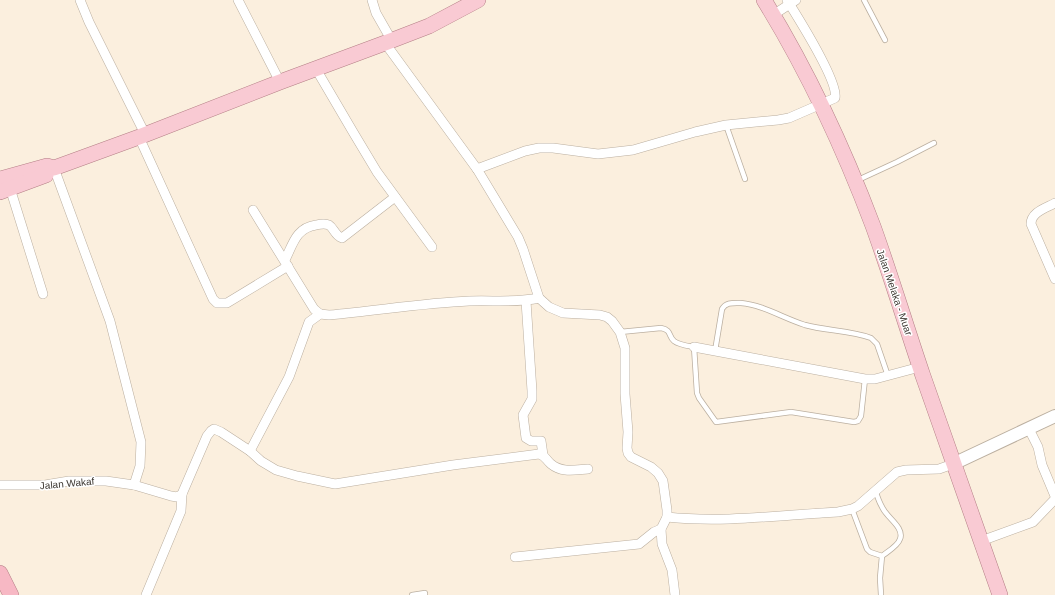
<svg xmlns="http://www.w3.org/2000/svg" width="1055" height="595" font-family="Helvetica,sans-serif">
<rect width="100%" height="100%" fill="#fbefde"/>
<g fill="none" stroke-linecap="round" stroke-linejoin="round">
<defs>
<g id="service">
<polyline points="864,0 885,40"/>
<polyline points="726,125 745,179"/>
<polyline points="858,180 897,162 934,143"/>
<path d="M620,332L661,328C672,330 668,336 674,341C679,345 688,346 694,347L697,393L699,398L716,422L791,412L854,422L858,421L861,416L865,379"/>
<path d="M715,351L722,309C726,302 733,303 741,303C763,305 783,318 805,325C826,331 850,330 871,338L877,344L888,376"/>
<path d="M875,490C878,498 880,506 886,513C891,520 904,529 900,539C898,546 887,552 882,556"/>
<polyline points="852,509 867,549 870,552 882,556 880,578 881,595"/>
<polyline points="412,595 425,593 425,595"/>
</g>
<g id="minor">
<polyline points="80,0 89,22 145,134"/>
<polyline points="238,0 280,82"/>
<polyline points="372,0 376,13 392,41"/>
<polyline points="773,15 796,0"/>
<polyline points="385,43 477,169 518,237 523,249 539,298 549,307 563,313 600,315 607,317 612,321 620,332 625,348 625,394 628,432 627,448 628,453 631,457 651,467 658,473 663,481 667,510 667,517 661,529 662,544 672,570 675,595"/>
<polyline points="316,69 353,132 377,172 432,247"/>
<polyline points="139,137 213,299 217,303 227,303 288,266"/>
<polyline points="54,168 110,321 141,442 140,466 134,485"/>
<path d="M477,169L525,151L539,148H553L598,154L633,150L695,132L726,125L778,120L789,118L835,98C839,82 797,16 787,0"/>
<polyline points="10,188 43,294"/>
<path d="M1055,203C1046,208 1031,212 1031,224L1055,279"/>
<polyline points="253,210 314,309 320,314"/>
<path d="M285,260C293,244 296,228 316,225C320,224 325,223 329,225C334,228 335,236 342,238L395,197"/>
<polyline points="526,301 532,391 532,399 523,415 526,438 531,441 541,441 543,455"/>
<polyline points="694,347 865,379 875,379 920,367"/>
<polyline points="1029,429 1038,447 1042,465 1055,496"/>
<path d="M250,451L289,377L309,322L320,314L329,315C376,311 422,303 469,301C493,300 516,303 539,298"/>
<path d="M0,485H45L69,481H106L134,485L171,496L177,497L182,494L207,436L211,431L214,429L221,432L250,451L261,461L276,470L297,476L335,484L453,465L539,454C545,455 546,460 551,464C562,473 574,470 588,469"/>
<path d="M667,517C723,523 781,515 838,512L852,509L858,506L897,472L906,470L939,469L953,464"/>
<polyline points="981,541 1033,522 1055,499"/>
<polyline points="515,557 639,544 654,532 661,529"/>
<polyline points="146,595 181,511 182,494"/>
</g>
<polyline id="tertiary" points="953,464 1055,416"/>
<g id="primary">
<path d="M764,0C807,70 844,149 873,226C891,276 906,326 923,376C948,449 974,522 1000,595"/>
<polyline points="0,179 47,166 54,168 139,137 280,82 385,43 429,26 478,0"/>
<polyline points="0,192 46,175"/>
</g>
<polyline id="trunk" points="0,573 11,595"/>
</defs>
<!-- service casing -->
<use href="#service" stroke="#bbafa0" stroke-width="6"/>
<!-- minor casing -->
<use href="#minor" stroke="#bbafa0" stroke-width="10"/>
<!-- tertiary casing -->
<use href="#tertiary" stroke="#bbafa0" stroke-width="14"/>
<!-- primary casing -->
<use href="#primary" stroke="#b47f86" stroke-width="16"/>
<!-- trunk casing -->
<use href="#trunk" stroke="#b47f86" stroke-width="16"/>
<!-- service -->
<use href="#service" stroke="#fff" stroke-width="4.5"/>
<!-- minor -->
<use href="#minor" stroke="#fff" stroke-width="9"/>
<!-- tertiary -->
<use href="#tertiary" stroke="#fff" stroke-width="12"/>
<!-- primary -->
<use href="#primary" stroke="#f9cad3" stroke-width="15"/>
<!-- trunk -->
<use href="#trunk" stroke="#f7b8c4" stroke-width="15"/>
</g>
<g text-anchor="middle" stroke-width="3" stroke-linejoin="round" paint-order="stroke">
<!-- street labels -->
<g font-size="10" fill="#3b3630" stroke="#fff">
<text transform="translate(895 292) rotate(71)" y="4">Jalan Melaka - Muar</text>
<text transform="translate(67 483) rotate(-5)" y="4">Jalan Wakaf</text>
</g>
</g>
</svg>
